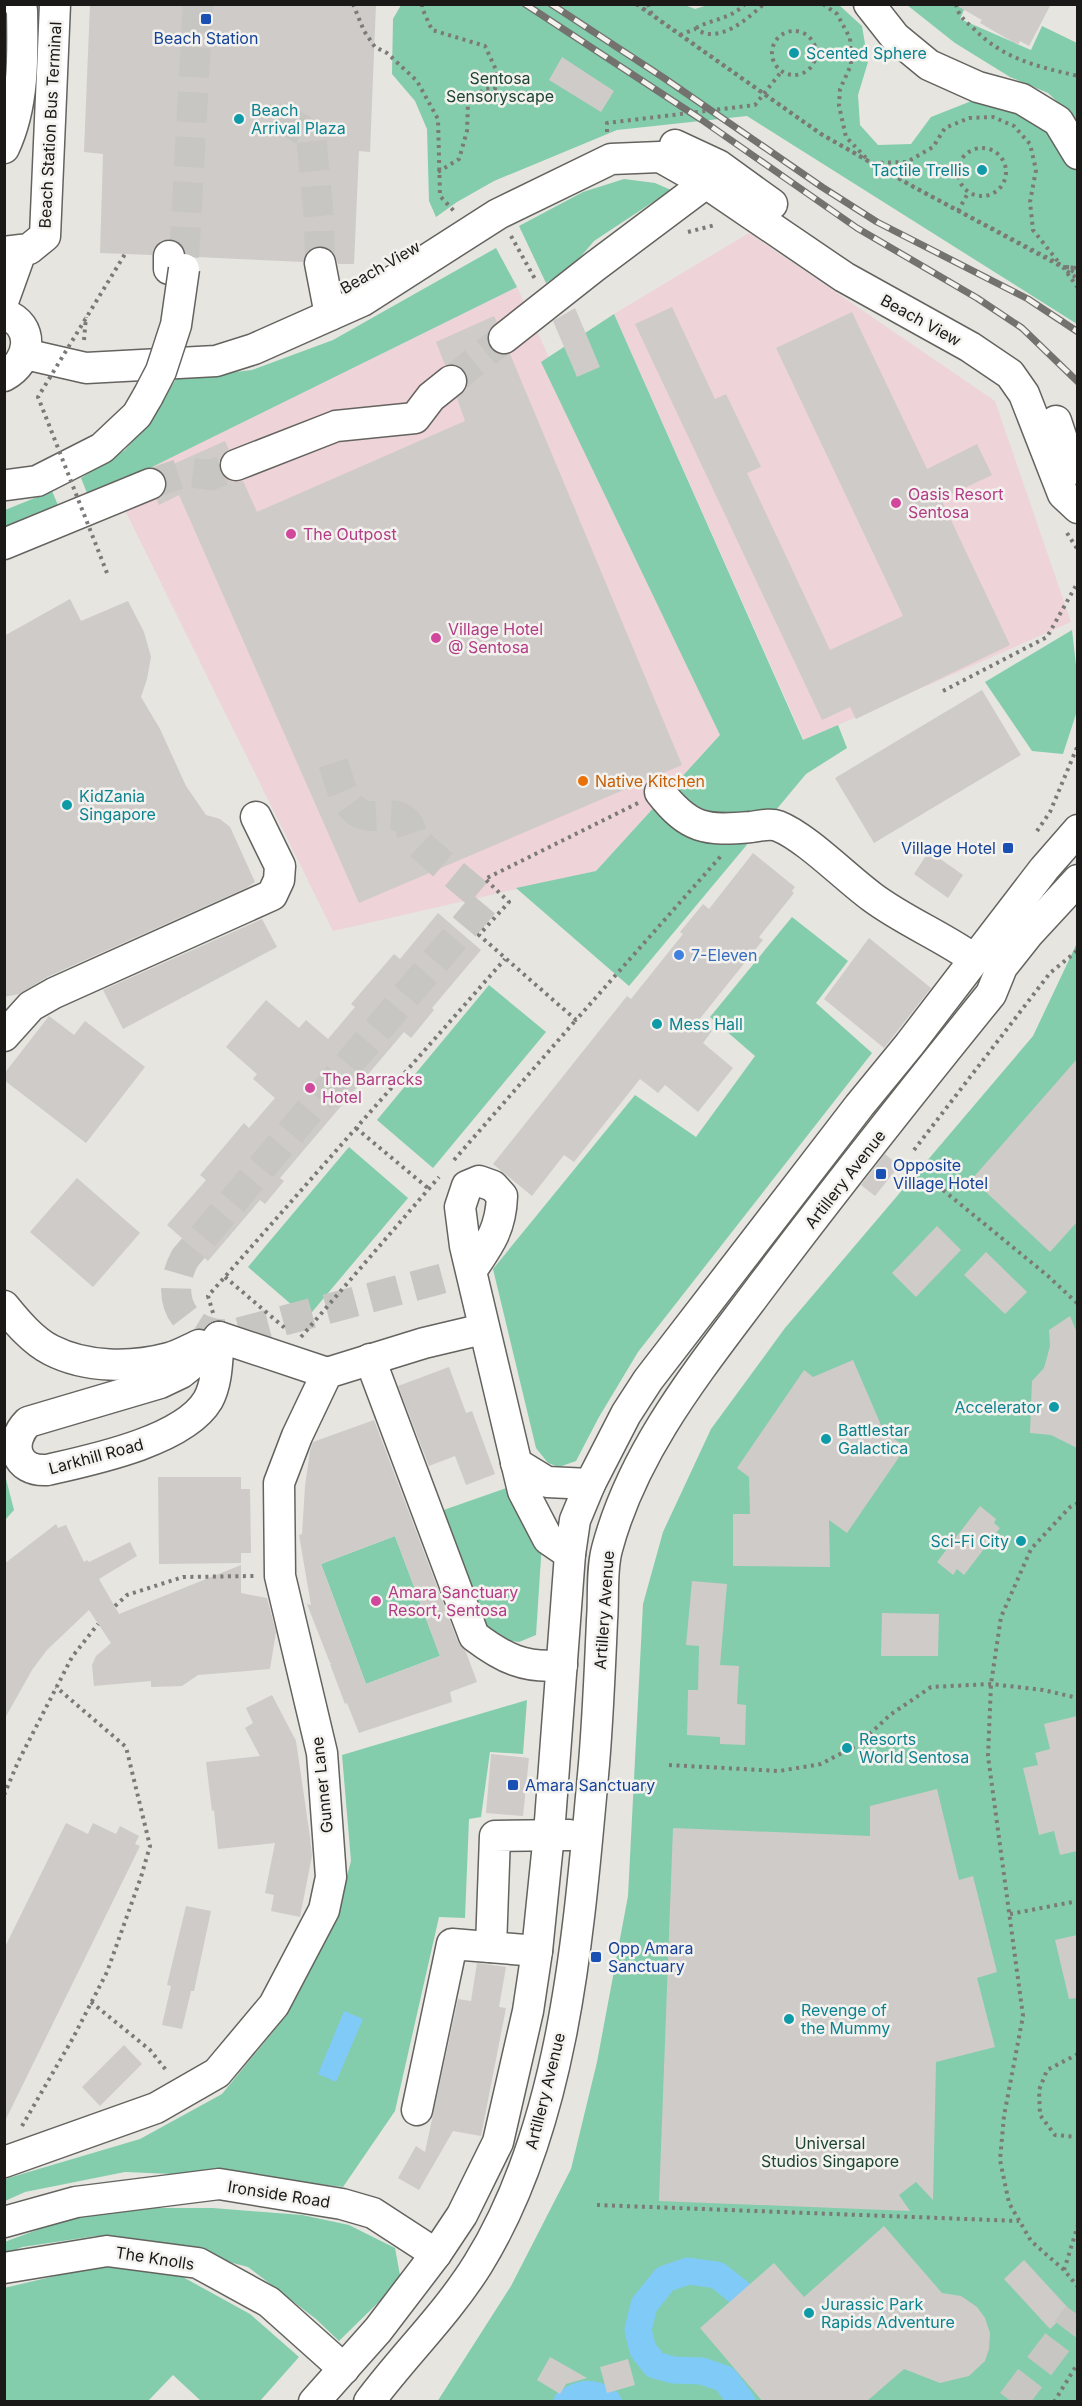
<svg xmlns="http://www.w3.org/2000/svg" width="1082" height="2406" font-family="Inter,sans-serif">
<rect width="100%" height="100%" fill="#e6e5e0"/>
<!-- commercial -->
<g fill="#eed3d8">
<polygon points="749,233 995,401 1071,622 804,740 614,314"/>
<polygon points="517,287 720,735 596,871 333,931 113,486"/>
</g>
<!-- green -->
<g fill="#83cdac">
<polygon points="682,4 695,9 711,4 839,5 862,26 868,62 858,95 860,125 878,145 911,144 931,117 974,100 1031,112 1077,159 1077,324 747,116 617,130 494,181 457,202 436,217 429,201 427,129 415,101 392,74 393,19 401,5"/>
<polygon points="907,5 966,5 960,19 1031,50 1042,26 1077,43 1077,120 1048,93 1010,77 955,43"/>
<polygon points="624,179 655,183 671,190 594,241 571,268 546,283 519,226 583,192"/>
<polygon points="496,248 517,287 89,498 81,478 125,450 148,424 176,379 252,370 333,340"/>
<polygon points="614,314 803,740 838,725 847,748 806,774 629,986 516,888 596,871 720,735 541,362"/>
<polygon points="52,491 60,510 5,529 5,510"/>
<polygon points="1072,630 1077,674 1077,711 1063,754 1032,751 985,682"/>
<polygon points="792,917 848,961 816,1003 872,1053 638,1352 599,1417 576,1461 559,1467 548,1463 536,1448 493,1269 635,1095 696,1137 755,1056 710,1017"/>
<polygon points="1077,943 1077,2401 437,2402 511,2286 571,2169 597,2062 628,1896 643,1604 663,1532 711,1429 785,1328 1033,1036"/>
<polygon points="489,985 546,1032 433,1168 377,1120"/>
<polygon points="349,1147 408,1198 307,1318 248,1267"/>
<polygon points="5,1475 14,1510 5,1520 4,1476"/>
<polygon points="512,1486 543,1527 536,1635 519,1642 498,1639 481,1627 438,1512"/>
<polygon points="395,1536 440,1656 366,1684 321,1564"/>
<polygon points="527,1700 523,1754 490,1752 481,1817 469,1819 465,1918 439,1917 395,2111 343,2187 269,2178 125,2172 25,2192 5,2201 5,2179 140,2139 222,2094 277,2027 333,1927 351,1861 342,1755"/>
<polygon points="119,2208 213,2208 302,2215 349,2225 395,2248 400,2275 394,2287 339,2341 316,2319 248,2267 188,2251 96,2236 22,2247 5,2254 5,2242 7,2241 56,2223"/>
<polygon points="102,2265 181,2276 250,2314 299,2357 260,2401 201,2401 173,2375 148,2401 5,2401 4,2288"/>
</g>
<!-- water -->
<polygon fill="#80caf8" points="344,2011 363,2019 336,2082 318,2074"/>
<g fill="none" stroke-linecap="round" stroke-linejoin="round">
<!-- canal -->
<g stroke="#80caf8" stroke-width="27">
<polyline points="740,2293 717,2275 688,2271 665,2279 644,2305 638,2330 643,2350 655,2365 673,2370 702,2371 725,2379 742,2402"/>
<path d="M567,2402C582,2392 594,2391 608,2402"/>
</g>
</g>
<!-- building -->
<g fill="#cfcbc8" fill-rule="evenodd">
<polygon points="90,4 376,4 370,152 359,151 354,264 338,264 333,251 326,247 317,246 308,250 303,262 196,257 185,252 178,241 170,239 160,241 154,248 152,255 100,253 103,154 84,152"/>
<polygon points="954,4 1051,4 1029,46 1020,41 1018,45 980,23 982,20"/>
<polygon points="562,57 614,91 601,112 549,80"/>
<polygon points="672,307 715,399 726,394 761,467 747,473 830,650 903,616 776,348 852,312 927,469 977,444 992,475 941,499 1010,645 856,719 850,707 822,720 635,324"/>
<polygon points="575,308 600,367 577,377 553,321"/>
<polygon points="494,316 497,322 488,331 487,341 491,349 497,354 510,354 682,765 359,903 179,495 159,505 157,500 164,494 167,486 166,477 160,470 225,441 229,450 222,455 219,462 220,472 226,479 233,482 243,481 257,512 465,421 457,398 467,388 468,378 465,371 458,365 445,365 436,342"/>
<polygon points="70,599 81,621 128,601 144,632 151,657 147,679 141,697 160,729 186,786 206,815 220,819 230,827 255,882 246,888 47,977 19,994 4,997 4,636"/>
<polygon points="982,690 1021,755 874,843 835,778"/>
<polygon points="929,851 963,875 948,898 914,874"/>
<polygon points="753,853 795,887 792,891 794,893 759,937 763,940 698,1021 712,1031 703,1043 733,1068 698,1112 665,1085 658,1093 640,1079 574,1162 564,1155 532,1196 493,1164 627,996 631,999 683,934 680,932 703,904 709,909"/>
<polygon points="438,913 481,950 432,1008 434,1010 411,1038 404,1032 280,1178 284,1181 265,1204 260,1200 208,1261 167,1225 206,1180 200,1175 244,1123 249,1128 275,1098 253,1079 257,1074 226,1047 266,1000 299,1028 306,1020 328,1039 355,1007 351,1004 394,954 400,959"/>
<polygon points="262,919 277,947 123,1029 103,990"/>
<polygon points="869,938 931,988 884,1048 824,999"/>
<polygon points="49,1016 74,1035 85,1021 145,1067 86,1143 4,1080 4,1074"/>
<polygon points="1077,1059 1077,1222 1050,1252 972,1179"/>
<polygon points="885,1154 899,1166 875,1196 861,1185"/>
<polygon points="77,1178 140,1233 93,1287 30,1232"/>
<polygon points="937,1226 961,1250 916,1297 892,1273"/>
<polygon points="986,1252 1027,1292 1005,1314 964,1275"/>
<polygon points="1070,1316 1077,1333 1077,1448 1051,1435 1030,1433 1032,1381 1044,1368 1050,1346 1049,1330"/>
<polygon points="853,1360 884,1432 906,1447 847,1533 829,1520 830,1567 733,1566 733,1514 750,1514 749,1477 737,1468 804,1370 813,1377"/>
<polygon points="449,1367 466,1413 472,1411 495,1474 466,1485 455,1456 429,1466 398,1386"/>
<path d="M374,1420L458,1642L466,1652L477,1682L450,1692L452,1702L359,1733L347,1703L345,1704L330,1664L332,1663H330L307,1604L311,1605L299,1535L302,1534L305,1486L310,1451L313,1442ZM395,1536L440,1656L366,1684L321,1564Z"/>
<polygon points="158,1477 241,1477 241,1489 250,1489 251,1553 241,1553 241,1563 159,1564"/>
<polygon points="980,1506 996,1519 994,1523 1000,1528 964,1575 957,1569 953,1575 937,1562"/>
<polygon points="56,1524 58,1528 66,1525 84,1562 87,1560 89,1562 130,1542 137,1556 99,1579 119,1614 241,1565 241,1593 267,1598 276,1632 270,1669 198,1675 182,1686 151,1687 151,1681 94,1686 92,1665 96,1656 111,1643 89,1610 47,1650 32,1670 4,1720 4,1564"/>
<polygon points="692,1581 727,1584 720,1665 739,1666 737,1704 746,1705 745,1745 720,1744 720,1737 687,1735 688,1690 698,1690 699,1646 686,1645"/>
<polygon points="882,1613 939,1614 938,1656 881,1656"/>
<polygon points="272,1695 296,1741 310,1837 312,1856 300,1917 271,1911 274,1895 265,1893 275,1843 218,1849 214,1810 212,1811 206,1762 260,1756 245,1728 253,1723 246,1708"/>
<polygon points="1077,1716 1077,1851 1060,1855 1054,1831 1039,1835 1023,1768 1038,1765 1035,1753 1050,1749 1044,1724"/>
<polygon points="491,1754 529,1758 523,1816 486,1813"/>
<polygon points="937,1789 959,1880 973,1876 997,1972 977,1978 995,2047 936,2062 933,2200 916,2182 899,2195 910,2211 659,2201 673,1828 870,1836 870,1806"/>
<polygon points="66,1823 88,1834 93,1823 116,1834 120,1826 139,1836 135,1844 140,1846 4,2123 4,1949"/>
<polygon points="186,1906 211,1911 194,1991 191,1991 182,2029 162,2025 171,1986 167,1985"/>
<polygon points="1077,1935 1077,1998 1069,1999 1055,1940"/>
<polygon points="477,1963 506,1967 499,2007 506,2008 481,2136 453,2131 419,2190 398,2178 416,2146 425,2152 458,1999 471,2001"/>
<polygon points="124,2045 142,2064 100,2106 82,2087"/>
<polygon points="884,2226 942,2293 961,2296 977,2307 985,2318 990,2333 989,2349 985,2361 969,2376 940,2383 904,2369 866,2402 763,2402 700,2328 774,2263 804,2297"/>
<polygon points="1024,2260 1070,2310 1050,2329 1004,2279"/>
<polygon points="550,2357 587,2378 566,2384 560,2394 537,2380"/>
<polygon points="628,2359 635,2385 607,2393 600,2367"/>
</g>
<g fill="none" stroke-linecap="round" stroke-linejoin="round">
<!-- minor-tunnel -->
<g stroke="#c7c6c2" stroke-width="30" stroke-dasharray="30 15" stroke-linecap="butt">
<polyline points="278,115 311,135 319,220 320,263"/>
<polyline points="184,257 198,4"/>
<polyline points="451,381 504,338"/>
<polyline points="150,484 185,472 211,475 236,465"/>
<path d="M333,763C338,777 342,795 351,806C368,827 391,806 406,821C412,827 410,835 416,841C438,862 463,881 486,901L185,1258C162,1300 186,1338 233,1334L471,1271"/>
<polyline points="1012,2402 1078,2315"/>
</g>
<defs>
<g id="minor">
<polyline points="869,4 895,37 929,65 978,87 1022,99 1058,121 1078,154"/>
<polyline points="675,145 718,165 772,204"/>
<path d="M4,148C24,106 23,56 22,10L19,4"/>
<polyline points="4,252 29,249 45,236 55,4"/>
<polyline points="320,263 330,315"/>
<polyline points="169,269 169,256"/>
<polyline points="4,299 18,260"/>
<path d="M4,314C36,325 31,362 4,376"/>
<polyline points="504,338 594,267 706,183 717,168"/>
<polyline points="25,354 86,368 216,361 254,349 362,301 498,214 611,159 660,157 706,183 844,277 970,347 1010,374 1024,394 1063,494 1078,508"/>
<polyline points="1056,421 1066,451 1078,469"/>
<polyline points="236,465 336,426 415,418 431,397 451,381"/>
<polyline points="7,485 37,481 102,448 137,415 148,396"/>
<polyline points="4,544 150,484"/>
<path d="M660,792C689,829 705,831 751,827C759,826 770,823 778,826C806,837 846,878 872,897C904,921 942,936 974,959"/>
<polyline points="4,1036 31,1006 54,993 272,895 279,880 280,866 256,817"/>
<path d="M471,1271C489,1245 501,1229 502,1196L493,1186L479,1181L467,1186L460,1207L465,1246L523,1491L548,1539L570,1554"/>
<path d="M4,1306C17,1322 33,1341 51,1350C86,1368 132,1368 169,1358C180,1355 190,1349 199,1345"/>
<path d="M219,1337C217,1357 218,1382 208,1400C184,1441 91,1460 47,1470C16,1472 7,1443 28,1422L160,1383L181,1373L202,1356Z"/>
<polyline points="219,1337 327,1373"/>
<path d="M370,1359L474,1636C503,1658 525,1669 562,1665"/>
<polyline points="516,1463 547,1482 590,1484"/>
<polyline points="491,1947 495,1836 569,1835"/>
<polyline points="417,2110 452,1944 537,1951"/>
<polyline points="4,2162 156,2108 217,2073 274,2005 324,1910 331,1877 322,1753 280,1576 279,1483 297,1436 327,1373 424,1343 483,1329"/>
<polyline points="4,2222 76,2202 219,2184 342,2204 373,2213 436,2254"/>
<polyline points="4,2268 107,2251 198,2263 269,2302 344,2369"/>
<polyline points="314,2402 378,2330 436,2254 462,2215 498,2142 528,2011 537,1951 549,1834 570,1554 575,1520 590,1484 626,1414 648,1380 859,1106 909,1045 1044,869 1078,830"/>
<path d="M369,2402C404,2355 447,2314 478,2264C566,2122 579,1927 594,1764C598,1716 600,1668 602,1620C604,1597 601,1571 607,1549C634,1447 703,1365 764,1283C838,1185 914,1089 991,994L1002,967L1029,933L1078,880"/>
</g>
</defs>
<!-- minor casing -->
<use href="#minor" stroke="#64635f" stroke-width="33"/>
<!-- path -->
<g stroke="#7b7a77" stroke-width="4" stroke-dasharray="3 4.5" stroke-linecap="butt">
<polyline points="353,4 364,31 375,47 387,53 417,81 438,119 440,196 454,211"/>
<polyline points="422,4 422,8 432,30 485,46 497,72 495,89 484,89 468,104 467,131 459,159 438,172"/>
<polyline points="636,4 821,134 912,186 1062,267 1078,268"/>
<polyline points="648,4 652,15"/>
<path d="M956,4C958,15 964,20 972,27C1003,59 1035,66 1078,76"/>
<path d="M696,28C712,19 731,19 745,4"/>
<circle cx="794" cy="53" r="22"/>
<path d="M680,35L695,29C699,31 705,34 709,34C730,35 749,17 764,4"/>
<polyline points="607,132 607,123 755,105 781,72"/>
<circle cx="982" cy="172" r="24"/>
<polyline points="958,211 968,193"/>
<polyline points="688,232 715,225"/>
<polyline points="511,236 535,279"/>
<polyline points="1063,267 1078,288"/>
<polyline points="1067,271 1078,279"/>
<polyline points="84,340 86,317"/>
<polyline points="1067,533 1078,550"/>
<polyline points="943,691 1047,637 1078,582"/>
<polyline points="638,803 485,879 509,902 479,935 576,1020 721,856"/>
<polyline points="1037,831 1050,812 1078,745"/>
<polyline points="356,1128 429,1189"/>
<polyline points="914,1150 1050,973 1078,950"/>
<polyline points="454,1160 576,1020"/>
<polyline points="943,1190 1048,1276 1078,1304"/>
<polyline points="225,1277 286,1329"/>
<polyline points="213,1313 208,1296 505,959"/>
<polyline points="301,1337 439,1177"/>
<polyline points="1078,1503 1070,1507 1031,1549 1001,1617 991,1684 988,1756 1023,2016 1004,2116 1000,2160 1009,2203 1031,2241 1064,2270 1078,2287"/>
<polyline points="115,1606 127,1595 183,1577 254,1576"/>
<polyline points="669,1765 779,1771 821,1764 859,1744 890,1715 931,1687 991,1684 1043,1690 1078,1698"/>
<polyline points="4,1795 18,1762 72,1657 98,1624"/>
<polyline points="1010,1914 1078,1901"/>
<polyline points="91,2002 150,2050 166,2070"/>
<polyline points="1078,2054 1047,2070 1039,2090 1040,2115 1055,2135 1078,2137"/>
<polyline points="22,2126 73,2038 107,1972 141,1877 150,1846 126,1747 56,1687"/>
<polyline points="597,2205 1019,2221"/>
<polyline points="1064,2270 1078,2225"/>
<polyline points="1054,2402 1078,2363"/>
</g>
<!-- minor -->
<use href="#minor" stroke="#fff" stroke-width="30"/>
<defs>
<g id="rail">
<polyline points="525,4 702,120 857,228 977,298 1022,328 1078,382"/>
<polyline points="551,4 664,78 822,187 877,222 1028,299 1078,332"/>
</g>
</defs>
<!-- rail casing -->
<use href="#rail" stroke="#73726f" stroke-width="7"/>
<!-- rail -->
<use href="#rail" stroke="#f3f2ee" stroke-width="4.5" stroke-dasharray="14" stroke-linecap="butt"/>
<defs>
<polyline id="minor-bridge" points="148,396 161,371 176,325 184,269"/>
</defs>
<!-- minor-bridge casing -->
<use href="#minor-bridge" stroke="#64635f" stroke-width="33" stroke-linecap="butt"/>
<!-- path-bridge -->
<g stroke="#7b7a77" stroke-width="4" stroke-dasharray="3 4.5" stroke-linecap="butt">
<polyline points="637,4 821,134 912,186 1078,274"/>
<polyline points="823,4 837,14 850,38 851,65 840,89 839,106 846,137 867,159"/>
<polyline points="873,163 907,162 933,147 945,128 969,118 993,117 1014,126 1030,144 1036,170 1030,202 1033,230 1060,264"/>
<polyline points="1066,267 1078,268"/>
<polyline points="107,573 38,397 125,254"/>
</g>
<!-- minor-bridge -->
<use href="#minor-bridge" stroke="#fff" stroke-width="30"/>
</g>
<!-- markers -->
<g fill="#1a4fb4" stroke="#f3f2ee" stroke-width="2">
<rect x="200" y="13" width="12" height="12" rx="3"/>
<rect x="1002" y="842" width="12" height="12" rx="3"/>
<rect x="875" y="1168" width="12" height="12" rx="3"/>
<rect x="507" y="1779" width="12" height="12" rx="3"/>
<rect x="590" y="1951" width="12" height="12" rx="3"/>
</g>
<g fill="#0f9aa8" stroke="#f3f2ee" stroke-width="2">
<circle cx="794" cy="53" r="6"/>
<circle cx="239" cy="119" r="6"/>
<circle cx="982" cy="170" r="6"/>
<circle cx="67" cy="805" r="6"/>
<circle cx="657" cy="1024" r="6"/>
<circle cx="1054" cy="1407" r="6"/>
<circle cx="826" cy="1439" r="6"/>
<circle cx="1021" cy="1541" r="6"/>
<circle cx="847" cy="1748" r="6"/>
<circle cx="789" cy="2019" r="6"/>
<circle cx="809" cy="2313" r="6"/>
</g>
<g fill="#d1479c" stroke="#f3f2ee" stroke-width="2">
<circle cx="896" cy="503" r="6"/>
<circle cx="291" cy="534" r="6"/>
<circle cx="436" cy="638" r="6"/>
<circle cx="310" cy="1088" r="6"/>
<circle cx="376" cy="1601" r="6"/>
</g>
<circle fill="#e8710a" stroke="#f3f2ee" stroke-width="2" cx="583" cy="781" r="6"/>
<circle fill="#3f7fe0" stroke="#f3f2ee" stroke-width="2" cx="679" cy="955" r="6"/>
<g text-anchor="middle" stroke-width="5" stroke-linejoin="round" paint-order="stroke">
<!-- transit labels -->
<g font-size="16" fill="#164399" stroke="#f3f2ee" text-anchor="start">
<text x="206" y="44" text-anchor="middle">Beach Station</text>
<text x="996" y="854" text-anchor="end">Village Hotel</text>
<text x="893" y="1171">Opposite<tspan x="893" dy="18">Village Hotel</tspan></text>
<text x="525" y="1791">Amara Sanctuary</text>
<text x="608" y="1954">Opp Amara<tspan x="608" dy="18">Sanctuary</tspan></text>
</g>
<!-- culture labels -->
<g font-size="16" fill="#0d838f" stroke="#f3f2ee" text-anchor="start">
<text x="806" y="59">Scented Sphere</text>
<text x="251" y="116">Beach<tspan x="251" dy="18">Arrival Plaza</tspan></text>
<text x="970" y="176" text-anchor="end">Tactile Trellis</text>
<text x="79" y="802">KidZania<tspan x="79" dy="18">Singapore</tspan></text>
<text x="669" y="1030">Mess Hall</text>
<text x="1042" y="1413" text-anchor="end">Accelerator</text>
<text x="838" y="1436">Battlestar<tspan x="838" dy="18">Galactica</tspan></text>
<text x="1009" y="1547" text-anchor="end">Sci-Fi City</text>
<text x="859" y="1745">Resorts<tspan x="859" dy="18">World Sentosa</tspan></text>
<text x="801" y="2016">Revenge of<tspan x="801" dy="18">the Mummy</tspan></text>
<text x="821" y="2310">Jurassic Park<tspan x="821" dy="18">Rapids Adventure</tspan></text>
</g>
<!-- park labels -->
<g font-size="16" fill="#1e4434" stroke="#f3f2ee">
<text x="500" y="84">Sentosa<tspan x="500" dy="18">Sensoryscape</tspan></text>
<text x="830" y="2149">Universal<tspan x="830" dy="18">Studios Singapore</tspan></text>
</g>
<!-- street labels -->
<g font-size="16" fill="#1a1918" stroke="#f3f2ee">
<text transform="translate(50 125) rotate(-87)" y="6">Beach Station Bus Terminal</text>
<text transform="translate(380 267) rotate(-30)" y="6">Beach View</text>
<text transform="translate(921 320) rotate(29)" y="6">Beach View</text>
<text transform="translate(845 1179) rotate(-52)" y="6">Artillery Avenue</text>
<text transform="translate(96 1456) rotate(-15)" y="6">Larkhill Road</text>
<text transform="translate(604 1610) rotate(-86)" y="6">Artillery Avenue</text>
<text transform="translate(322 1785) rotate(-96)" y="6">Gunner Lane</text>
<text transform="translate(545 2091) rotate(-76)" y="6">Artillery Avenue</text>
<text transform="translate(279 2194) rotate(9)" y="6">Ironside Road</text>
<text transform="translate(155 2258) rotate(9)" y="6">The Knolls</text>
</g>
<!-- hotel labels -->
<g font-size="16" fill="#b23c85" stroke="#f3f2ee" text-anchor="start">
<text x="908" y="500">Oasis Resort<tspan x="908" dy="18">Sentosa</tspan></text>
<text x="303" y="540">The Outpost</text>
<text x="448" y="635">Village Hotel<tspan x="448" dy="18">@ Sentosa</tspan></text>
<text x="322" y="1085">The Barracks<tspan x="322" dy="18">Hotel</tspan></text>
<text x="388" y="1598">Amara Sanctuary<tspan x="388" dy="18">Resort, Sentosa</tspan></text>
</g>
<!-- food labels -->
<g font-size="16" fill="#c56008" stroke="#f3f2ee" text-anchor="start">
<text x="595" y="787">Native Kitchen</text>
</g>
<!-- shop labels -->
<g font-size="16" fill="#366cbe" stroke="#f3f2ee" text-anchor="start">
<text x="691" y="961">7-Eleven</text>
</g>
</g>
<!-- border -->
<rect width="1082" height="2406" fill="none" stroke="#1a1918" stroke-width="12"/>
</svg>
